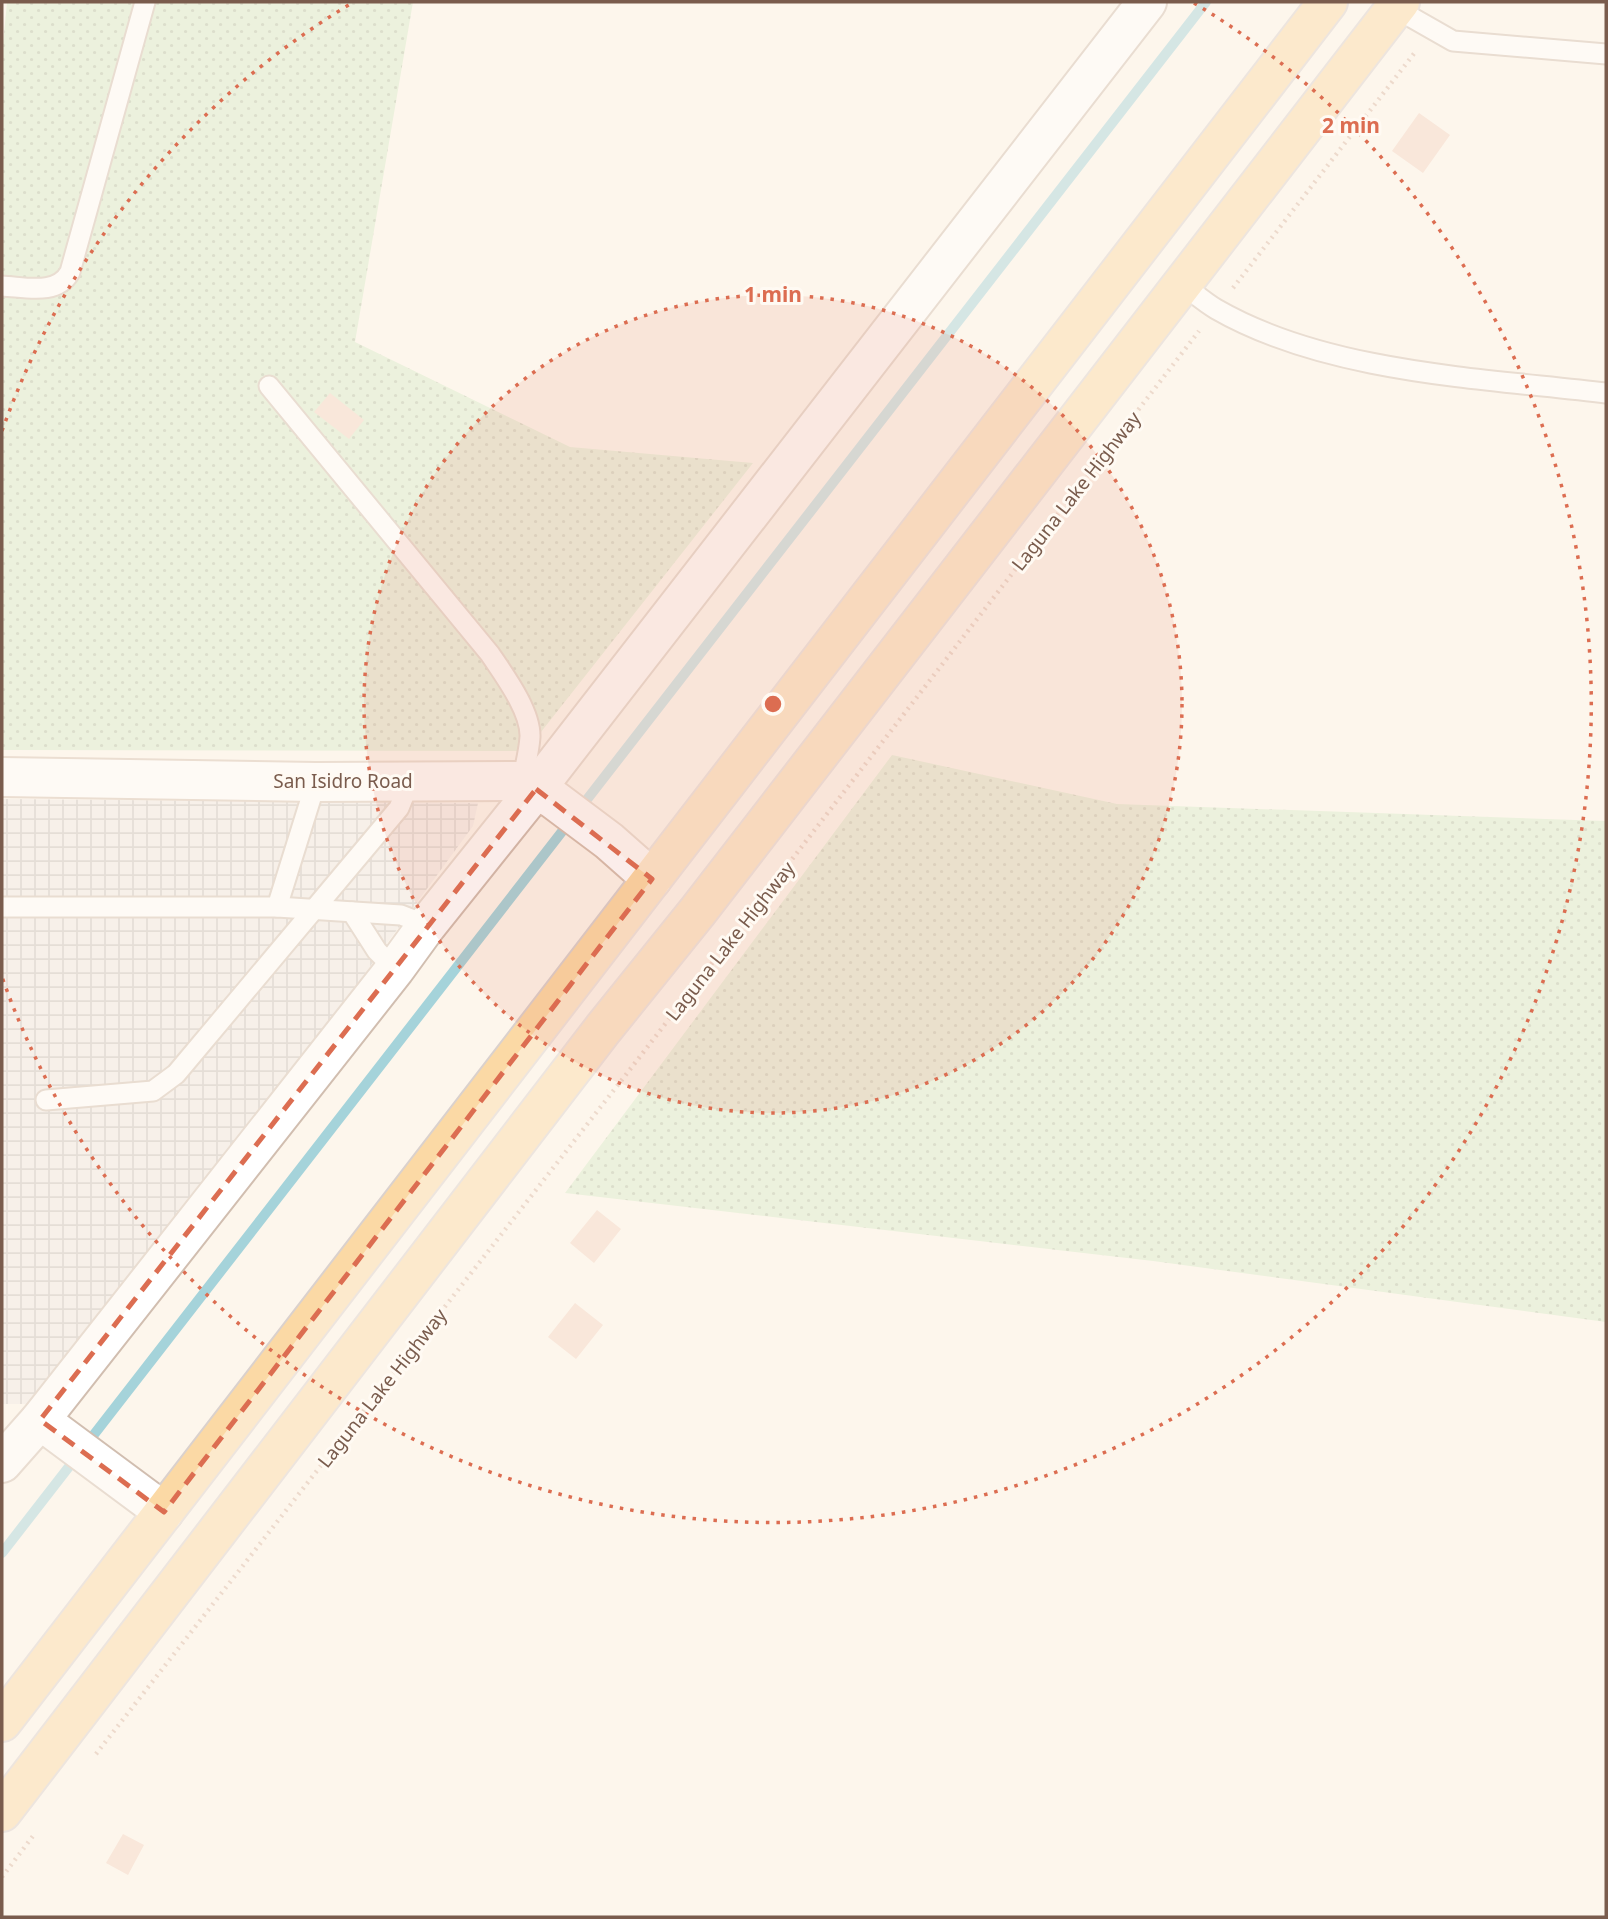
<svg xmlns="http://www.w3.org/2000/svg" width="1608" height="1919" font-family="'Noto Sans',sans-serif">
<defs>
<pattern id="industrial-grid" width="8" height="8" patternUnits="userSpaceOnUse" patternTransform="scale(1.75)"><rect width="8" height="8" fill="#efe9e4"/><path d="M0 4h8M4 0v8" fill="none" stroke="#c7c0bb"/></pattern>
<pattern id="grass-dots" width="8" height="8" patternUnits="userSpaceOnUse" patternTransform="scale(1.75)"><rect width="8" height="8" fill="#d8ecc9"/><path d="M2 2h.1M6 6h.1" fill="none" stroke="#b4c2a5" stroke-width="1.8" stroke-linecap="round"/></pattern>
</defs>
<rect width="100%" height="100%" fill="#fdf6ec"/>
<!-- industrial -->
<polygon fill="url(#industrial-grid)" points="2,799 478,803 473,826 311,1047 28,1404 2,1404"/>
<!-- grass -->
<g fill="url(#grass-dots)">
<polygon points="7,2 413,2 355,342 570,447 753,463 526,751 2,750 2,54"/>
<polygon points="892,755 1117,804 1606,821 1606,1322 1153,1261 565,1193"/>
</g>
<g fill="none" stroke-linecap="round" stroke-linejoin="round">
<!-- stream -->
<polyline stroke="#a5d3da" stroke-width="10" points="2,1553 1206,2"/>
</g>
<!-- building -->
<g fill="#f3d5c3">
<polygon points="1419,113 1450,135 1423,173 1392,151"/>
<polygon points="330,393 364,420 349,439 314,412"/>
<polygon points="597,1210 621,1229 594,1263 570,1243"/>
<polygon points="575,1303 603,1325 576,1359 548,1337"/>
<polygon points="123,1834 144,1845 128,1875 106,1863"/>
</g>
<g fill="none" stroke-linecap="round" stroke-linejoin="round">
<defs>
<g id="lane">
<polyline points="1395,8 1453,41 1606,54"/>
<path d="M1182,284C1193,292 1204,302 1216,309C1327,373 1481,378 1606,393"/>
<path d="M2,286C25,287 57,296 70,272L145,2"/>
<path d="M269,386L490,654C504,675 531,711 530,737C529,752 525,767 522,781"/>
<polyline points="2,907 277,907 401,915 427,925"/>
<polyline points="277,907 316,782"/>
<polyline points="352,912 377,951 395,969"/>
<polyline points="46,1100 153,1091 176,1074 399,808 410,781"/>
</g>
<g id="street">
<polyline points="40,1420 164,1512"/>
<polyline points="2,1463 40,1420 395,969 427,925 536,789 1147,2"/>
</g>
<polyline id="secondary" points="2,777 316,782 522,781 553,799 609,841 652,879"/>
<g id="primary">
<polyline points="2,1722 1328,2"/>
<polyline points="2,1812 603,1029 698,911 1400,2"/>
</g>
</defs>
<!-- lane casing -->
<use href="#lane" stroke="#d1beb0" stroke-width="23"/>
<!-- street casing -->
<use href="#street" stroke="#d1beb0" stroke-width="42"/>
<!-- secondary casing -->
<use href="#secondary" stroke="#d6c0b0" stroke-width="42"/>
<!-- primary casing -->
<use href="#primary" stroke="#dad1cd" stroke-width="42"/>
<!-- path -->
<g stroke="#d9b8a5" stroke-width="4.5" stroke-dasharray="2 5" stroke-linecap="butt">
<polyline points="1233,288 1416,51"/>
<polyline points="96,1754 642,1054 1199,331"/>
<polyline points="2,1877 33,1836"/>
</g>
<!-- lane -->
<use href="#lane" stroke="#fff" stroke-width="19"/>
<!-- street -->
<use href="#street" stroke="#fff" stroke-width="38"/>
<!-- secondary -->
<use href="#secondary" stroke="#fff" stroke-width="38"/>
<!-- primary -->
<use href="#primary" stroke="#fbd9a5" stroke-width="38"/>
</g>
<!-- marked area -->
<path d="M0 0H1608V1919H0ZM536,789L652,879L164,1512L40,1420Z" fill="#fdf6ec" fill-opacity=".55" fill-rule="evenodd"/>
<path fill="none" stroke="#dc6d51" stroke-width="5" stroke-dasharray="14 9" stroke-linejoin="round" d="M536,789L652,879L164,1512L40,1420Z"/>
<!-- distance rings -->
<circle cx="773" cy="704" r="409" fill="#dc6d51" fill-opacity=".12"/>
<g fill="none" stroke="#dc6d51" stroke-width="3.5" stroke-dasharray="3.5 7">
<circle cx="773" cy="704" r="409"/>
<path d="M2 431A818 818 0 0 1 352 3M1194 3A818 818 0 1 1 2 977"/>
</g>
<g text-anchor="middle" stroke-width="6" stroke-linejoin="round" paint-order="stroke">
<!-- street labels -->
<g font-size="19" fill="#7a5c4d" stroke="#fffaf3">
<text transform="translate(1076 491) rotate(-52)" y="7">Laguna Lake Highway</text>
<text x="343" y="788">San Isidro Road</text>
<text transform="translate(730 941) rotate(-52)" y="7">Laguna Lake Highway</text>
<text transform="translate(382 1388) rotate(-52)" y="7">Laguna Lake Highway</text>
</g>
</g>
<circle cx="773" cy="704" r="10" fill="#dc6d51" stroke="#fffaf3" stroke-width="3.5"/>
<g font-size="21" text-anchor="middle" font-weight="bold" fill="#dc6d51" stroke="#fffaf3" stroke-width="6" stroke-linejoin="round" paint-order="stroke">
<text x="1351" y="133">2 min</text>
<text x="773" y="302">1 min</text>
</g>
<!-- border -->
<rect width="1608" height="1919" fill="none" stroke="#7a5c4d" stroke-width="7"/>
</svg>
